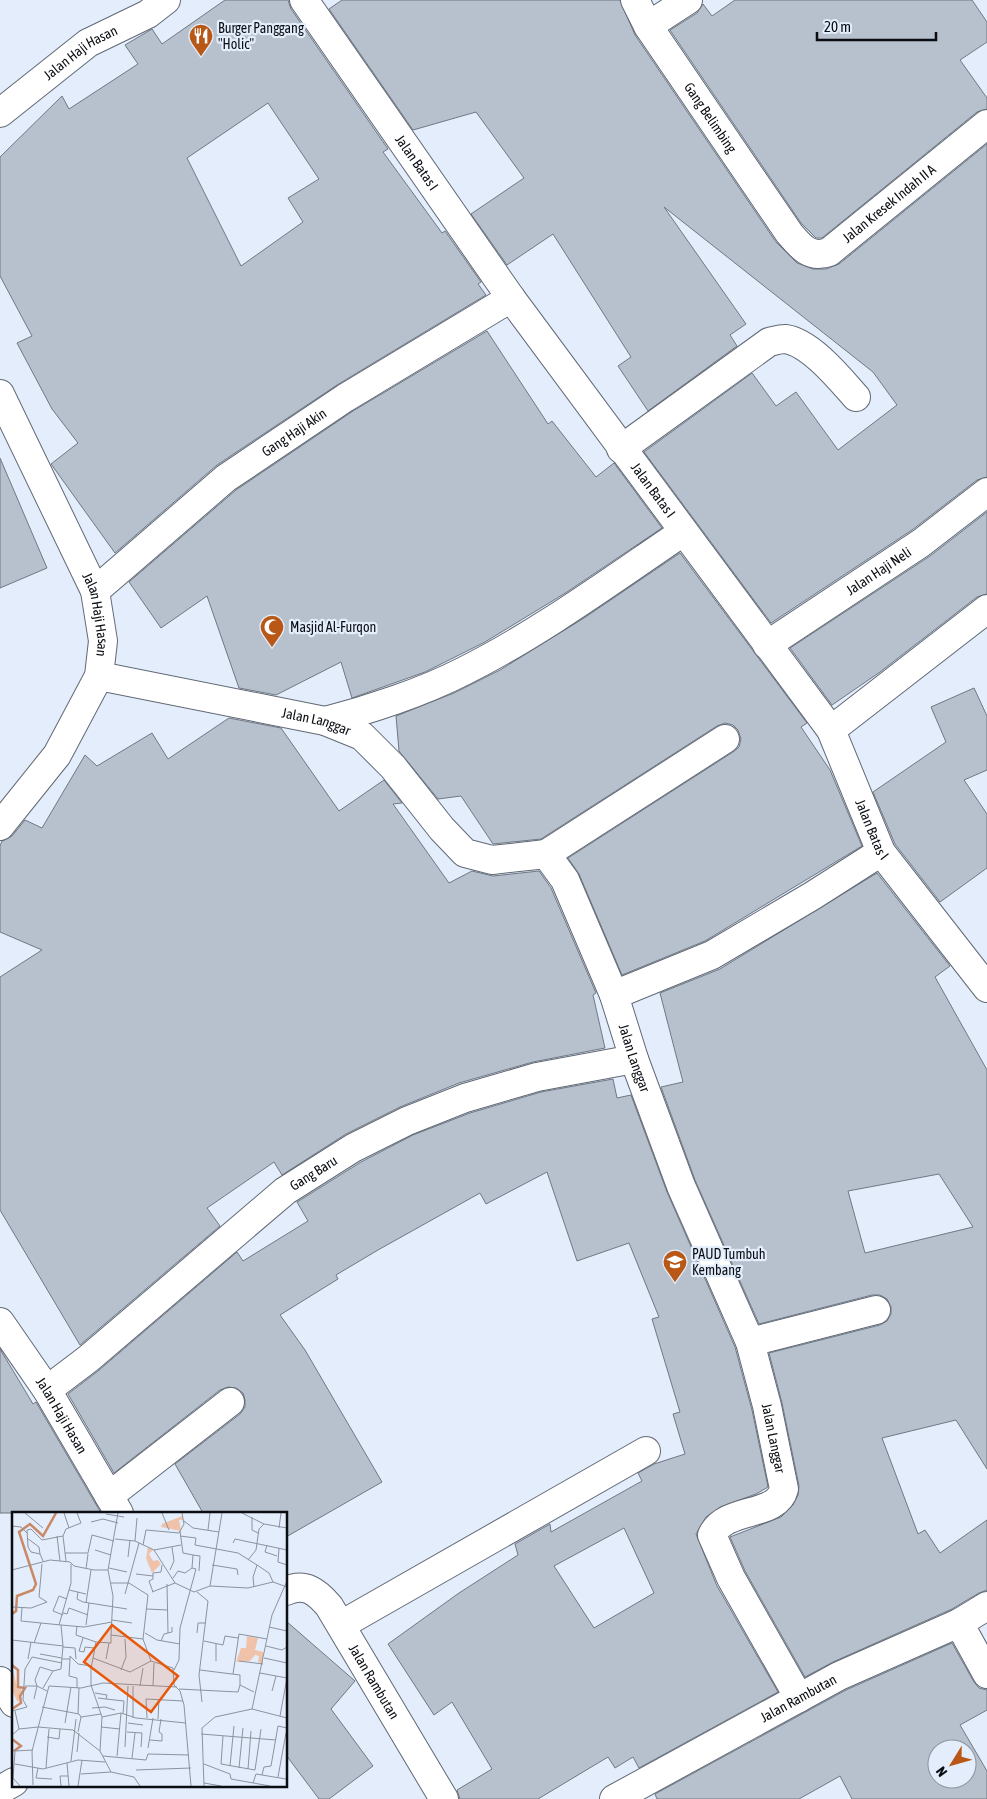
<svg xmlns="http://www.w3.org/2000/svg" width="987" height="1799" font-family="'Asap Condensed',sans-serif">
<rect width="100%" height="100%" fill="#e3edfb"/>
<!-- building -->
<g fill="#b7c1cd" stroke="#6f7883" fill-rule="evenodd">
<path d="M225,0H288L291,9L388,149L383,152L442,233L445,231L481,282L478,284L486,295L337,385L217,465L115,553L51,464L78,443L52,409L17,343L32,336L0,276V157L62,96L69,109L138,64L125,45L152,29L162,44ZM268,103L319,179L288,198L303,222L241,266L187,158Z"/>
<polygon points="342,0 620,0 635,35 776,242 797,263 813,269 826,269 839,264 987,144 987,477 977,480 912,530 771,623 644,452 752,373 776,406 796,392 838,450 897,405 873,372 664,207 746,324 730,335 737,346 648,411 618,366 631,357 553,234 507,265 471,214 524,178 476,112 413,130 329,9"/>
<polygon points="735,0 972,0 987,22 987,42 960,60 987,98 987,109 977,112 822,238 816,238 801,223 670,30 697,13 703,4 712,16"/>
<polygon points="487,331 548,424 552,421 596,477 614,463 662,528 567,592 485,642 425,672 352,698 341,662 276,695 239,688 207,596 161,628 129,582 236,490 353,411"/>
<polygon points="0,458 47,568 0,588"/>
<polygon points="987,512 987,594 977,597 880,672 832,705 790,648 930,556"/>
<polygon points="680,553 807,723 801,727 830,770 862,846 705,941 622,975 579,874 568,858 733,752 739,747 741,739 738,730 733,725 725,723 717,726 541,839 493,844 461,796 438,799 399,751 396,716 454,693 500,670 584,618"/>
<polygon points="974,688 987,716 987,770 964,780 987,814 987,868 940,902 895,844 873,792 946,742 931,707"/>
<polygon points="229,718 281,728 339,811 384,780 402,803 393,804 449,883 472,871 493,876 539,871 551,888 596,993 593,995 605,1048 533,1062 459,1083 400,1107 346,1134 282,1175 274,1162 207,1208 220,1226 80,1345 0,1210 0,977 42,950 0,932 0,846 2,841 12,836 25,820 42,828 85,755 97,766 152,733 168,759"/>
<path d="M877,873L950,966L935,977L987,1070V1469L956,1420L882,1438L918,1534L925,1530L940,1553L987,1520V1590L979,1593L952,1609L833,1662L805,1677L745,1571L730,1537L781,1517L793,1505L798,1495L799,1486L782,1403L769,1353L880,1325L887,1321L891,1314V1307L887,1299L880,1295H872L759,1324L695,1180L661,1087L683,1082L660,993L720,969ZM939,1174L973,1227L865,1253L848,1191Z"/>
<path d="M613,1079L617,1098L631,1095L667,1192L735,1347L752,1410L768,1487L756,1494L720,1507L706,1517L696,1534L717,1586L778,1692L639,1768L633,1757L615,1768L608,1757L538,1799H460L457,1790L492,1769L452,1702L434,1715L388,1644L459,1593L518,1555L515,1544L550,1524L551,1532L642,1481L638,1473L654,1464L685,1454L673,1414L680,1412L652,1319L659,1317L629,1243L577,1261L547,1172L486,1204L480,1193L378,1250L336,1275L338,1279L280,1315L305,1350L382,1482L286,1537V1513H203L175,1464L240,1414L245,1407V1400L243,1393L236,1388L228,1387L220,1390L114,1473L68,1394L98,1371L237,1252L243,1261L308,1221L297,1202L361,1162L413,1135L470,1113L541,1092ZM624,1528L654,1593L594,1628L554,1566Z"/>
<polygon points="0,1349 33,1404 36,1402 101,1513 0,1513"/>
<polygon points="286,1621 355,1681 331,1709 373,1766 329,1799 319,1799 286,1755"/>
<path d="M952,1643L974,1682L979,1688L987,1690V1710L960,1725L987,1771V1799H852L840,1776L799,1799H657L655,1794L846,1690ZM937,1749H967V1779H937Z"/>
</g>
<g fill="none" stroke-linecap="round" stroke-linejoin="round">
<defs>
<g id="minor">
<path id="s1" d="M304,0L511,298L831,730L881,852L987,988"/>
<path id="s2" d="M635,0L648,26L789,233C801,247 810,259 829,252L987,124"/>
<polyline points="648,26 688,0"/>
<path d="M621,449L769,342C774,341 780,339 785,339C810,342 840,379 856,397"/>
<path id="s3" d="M95,591L226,478L345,398L511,298"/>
<path id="s4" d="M767,645L921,543L987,492"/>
<path id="s5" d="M99,676L325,721L362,736L393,767L442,829L465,853L492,860L546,854L565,880L614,995L634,1059L681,1186L750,1342L767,1406L784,1489C777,1518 726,1506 712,1535L731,1578L799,1698"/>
<path d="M325,721C369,710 423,692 464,671C540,633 612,580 683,532"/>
<polyline points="831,730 987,609"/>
<polyline points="546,854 725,739"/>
<polyline points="614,995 712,955 812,896 881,852"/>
<polyline points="750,1342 876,1310"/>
<path id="s6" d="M47,1390L88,1359L285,1191L353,1148L407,1121L465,1098L537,1077L634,1059"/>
<polyline points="109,1496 230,1402"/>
<path id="s7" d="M286,1591C305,1582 317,1592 329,1606L444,1799"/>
<polyline points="959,1623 987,1674"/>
<polyline points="341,1625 646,1451"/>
<polyline points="0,1681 14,1703"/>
<path id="s8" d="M614,1799L839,1676L959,1623L987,1606"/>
</g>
<g id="tertiary">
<path id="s9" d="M0,113L88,43L148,14L166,0"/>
<path id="s10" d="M0,394L95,591L103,641L99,676L57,755L0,826"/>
<path id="s11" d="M0,1322L47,1390L119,1513"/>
<polyline points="0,1790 14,1782"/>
</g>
</defs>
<!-- minor casing -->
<use href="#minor" stroke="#616975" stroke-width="30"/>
<!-- tertiary casing -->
<use href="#tertiary" stroke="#616975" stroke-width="30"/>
<!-- minor -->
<use href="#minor" stroke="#fff" stroke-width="28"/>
<!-- tertiary -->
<use href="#tertiary" stroke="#fff" stroke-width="28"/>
</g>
<!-- icons -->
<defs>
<symbol id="restaurant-pin" viewBox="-11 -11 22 30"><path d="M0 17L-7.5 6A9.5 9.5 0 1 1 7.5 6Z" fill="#b95816" stroke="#e3edfb"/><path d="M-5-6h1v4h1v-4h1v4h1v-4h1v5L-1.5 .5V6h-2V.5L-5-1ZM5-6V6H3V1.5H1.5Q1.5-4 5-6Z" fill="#fff"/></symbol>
<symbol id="mosque-pin" viewBox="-11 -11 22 30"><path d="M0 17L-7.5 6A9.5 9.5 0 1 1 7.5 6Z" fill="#b95816" stroke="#e3edfb"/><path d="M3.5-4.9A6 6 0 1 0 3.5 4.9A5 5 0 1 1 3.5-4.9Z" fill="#fff"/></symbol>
<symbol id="school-pin" viewBox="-11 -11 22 30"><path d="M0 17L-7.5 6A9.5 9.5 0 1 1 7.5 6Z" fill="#b95816" stroke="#e3edfb"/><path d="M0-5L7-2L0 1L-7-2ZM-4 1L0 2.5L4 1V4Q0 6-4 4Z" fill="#fff"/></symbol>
</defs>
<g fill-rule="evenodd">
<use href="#restaurant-pin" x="187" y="22" width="28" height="38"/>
<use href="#mosque-pin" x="258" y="613" width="28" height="38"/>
<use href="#school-pin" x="661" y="1248" width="28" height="38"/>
</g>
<g text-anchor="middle" stroke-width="4.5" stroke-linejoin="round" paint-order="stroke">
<!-- poi labels -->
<g font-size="14" fill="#0a0d12" stroke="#e3edfb" text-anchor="start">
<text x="218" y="33">Burger Panggang<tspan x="218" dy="16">"Holic"</tspan></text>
<text x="290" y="632">Masjid Al-Furqon</text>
<text x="692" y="1259">PAUD Tumbuh<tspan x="692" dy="16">Kembang</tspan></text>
</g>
<!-- street labels -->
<g font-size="14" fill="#0a0d12" stroke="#e3edfb">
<text dy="5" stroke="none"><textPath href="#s9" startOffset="101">Jalan Haji Hasan</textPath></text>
<text dy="5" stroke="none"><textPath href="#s2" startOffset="140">Gang Belimbing</textPath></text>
<text dy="5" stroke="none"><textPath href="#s1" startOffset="198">Jalan Batas I</textPath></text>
<text dy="5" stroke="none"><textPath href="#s2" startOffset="405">Jalan Kresek Indah II A</textPath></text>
<text dy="5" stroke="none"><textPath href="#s3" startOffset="255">Gang Haji Akin</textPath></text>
<text dy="5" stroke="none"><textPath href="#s1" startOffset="602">Jalan Batas I</textPath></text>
<text dy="5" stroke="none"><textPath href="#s4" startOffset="134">Jalan Haji Neli</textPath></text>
<text dy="5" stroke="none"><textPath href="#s10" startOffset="242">Jalan Haji Hasan</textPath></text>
<text dy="5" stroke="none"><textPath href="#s5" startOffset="222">Jalan Langgar</textPath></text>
<text dy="5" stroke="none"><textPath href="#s1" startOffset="1008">Jalan Batas I</textPath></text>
<text dy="5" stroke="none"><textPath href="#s5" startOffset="732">Jalan Langgar</textPath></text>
<text dy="5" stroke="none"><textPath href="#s6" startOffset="344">Gang Baru</textPath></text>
<text dy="5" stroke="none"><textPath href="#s11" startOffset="112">Jalan Haji Hasan</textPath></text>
<text dy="5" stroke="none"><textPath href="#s5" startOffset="1138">Jalan Langgar</textPath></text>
<text dy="5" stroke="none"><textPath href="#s7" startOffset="138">Jalan Rambutan</textPath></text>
<text dy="5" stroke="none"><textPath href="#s8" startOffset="210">Jalan Rambutan</textPath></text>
</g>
</g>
<!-- overview -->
<g transform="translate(12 1512)">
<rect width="275" height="275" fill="#e3edfb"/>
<path d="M170,4L171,8H167L169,19L149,15L150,12ZM136,35L141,38L137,42L141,49L146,48L149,52L140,61L134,46ZM235,124L246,126L243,138L251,140V152L246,150L247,144L243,143L238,149L224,150L229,136H234ZM0,154L5,175H10L6,191L0,178Z" fill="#f0c2aa"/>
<path fill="none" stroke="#ca8966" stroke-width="2.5" d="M0,102L4,99L5,84L21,78L24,72L7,20L18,12L31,24L44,1M0,153L6,158V175L13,176L8,184L9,191L0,197M0,227L9,234L2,239"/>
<path fill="none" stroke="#8c939e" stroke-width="1" d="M13,1L31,16M52,1L57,16M106,1L96,58L101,84L99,123L131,127L139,149L161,156L162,173L168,179L172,193L179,274M150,1L157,18M230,1L252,12L275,16M94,2L112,5M240,5V18L246,21M172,9L181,16L207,20M79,10L91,7L106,11M0,14L9,15L15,21M267,16L269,1M196,18L198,1M45,24L48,49M51,24L54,17L69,11L65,1M51,24L54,49M168,24L184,26L183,33L226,41L245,53M15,26L27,35L28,42M103,27L123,29L142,38L163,71L182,80L198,74L236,76L261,70L275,75M123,29L125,6M221,31L223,27L275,38M131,33L134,18L167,21L172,12L170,1M255,33L253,40L265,44M267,36L266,50L275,53M83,38L99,43M142,38L169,33M53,41H76L80,23L102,29M181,43L188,44L187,59M116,45L118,28M236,48L244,38L247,17L252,12M31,49L28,42L19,40L16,35L15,18L19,17L30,28L51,24M200,53L225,57L226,63M97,56L115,60M74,57L76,42M0,58L38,48L58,50L62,54L82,58H96M158,58L162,49L160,35M124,62L141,64M161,66L166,59L173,61L180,56M99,71H117L136,83M155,72L156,121M198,74L210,1M242,75L241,65L245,53L257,61L261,70M57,78L74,82M66,80L65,87L71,90L115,97M140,80L163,71M141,80L137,69L141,67V61L149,60L150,53M185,80L196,89L187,163L190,190M113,82L127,31M74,91L79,58M0,95L19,96L35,90L27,85L30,52M10,96L9,109L49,113M135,97L155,98M51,101L55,102L57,96L76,103M51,103L41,99L47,84L55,87M100,108L120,111M47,113L59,71V52M74,113L77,91M65,114L64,123L84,130M257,115L275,119M133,121L145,128L168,132M185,121L186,111H194M99,123V131L84,130L79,157V173L90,205L88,239L99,260L122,265L128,274M71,126L67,139L72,140L73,135L82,136M131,127L136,83M0,128L51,134L49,113L72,115L100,110M149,129L152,122L160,120V115M192,129L211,133L213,124L226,126M22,131L29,111M254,134L270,138L275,135M51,135L63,136L64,147M28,142L50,146M81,146L118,160L139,149M252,146L275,151M16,147L19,130M50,147H58V144L66,152L79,154M58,147L57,164L65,166V176M94,147L97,131M204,149V132M227,149L251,152M109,158L114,145L113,127M162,158L167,148L168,116L184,57L180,56L181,43L171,41L168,19M188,158L228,163V173M248,161L275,166M221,162L227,122L255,127M13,174H25L22,187M128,174L131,156M141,174L142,151M31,176L41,159M167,177L226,180L228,173L242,180M35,179L25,174L23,168L28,155L41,159L49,157L51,134M260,179L264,164M83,181L95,183L94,187L86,186M94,187L112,189L111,202M30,195L67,202L69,205L89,202M80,196L93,195L103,198M240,197L275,206M0,199L15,195L11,188L13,157L20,145L50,151M3,199L7,217M66,202L67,176M268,204L275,166M90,205L109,201L124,206L174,211M121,206V174M135,206L134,187L171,189M146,207L147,187M53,211L59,175M116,211L131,213M89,215L108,217M66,220L69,205M115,220L130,221L129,235M189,222L264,228M0,223L7,217L26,215L61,218L88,239M211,224L209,252L243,258L249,217M35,225L47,227L48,217M138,228L150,229V222L147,220L149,207M113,235L116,174M136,236L141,206M0,237L3,240L1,266L8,274M3,239L21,238M65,240L67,221M91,244L134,248L136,242L177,243M105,244L109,201M120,246L123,221M59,249L64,207M55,251L57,274M3,252L31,257L66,248L93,250M192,252L218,262L219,267L258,274M218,254L222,214M26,256L24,266L40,267M34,256L37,217M227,256L231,216M236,257L239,219M124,258L179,256M69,262L99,260M250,263L252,255L259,254L266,214L275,216M266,265L274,221M192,271L209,274M241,271L244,262L274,267M21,273L20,239L37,174L69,176L91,171L165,175M49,274L48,264H56M66,274L70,248M192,274L190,216L203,205L240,197L260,103L275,69"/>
<path fill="#e8590c" fill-opacity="0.15" stroke="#e8590c" stroke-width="2.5" d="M100,113L166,164L139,200L72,150Z"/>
<rect width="275" height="275" fill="none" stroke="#0a0d12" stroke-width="2.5"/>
</g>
<!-- north arrow -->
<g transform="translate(952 1764) rotate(233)"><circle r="24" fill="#e3edfb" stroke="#8c939e"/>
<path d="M0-4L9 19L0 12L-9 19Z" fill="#b95816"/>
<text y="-8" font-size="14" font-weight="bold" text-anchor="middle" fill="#0a0d12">N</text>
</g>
<!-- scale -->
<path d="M817 32v8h119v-8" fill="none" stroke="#0a0d12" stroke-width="2.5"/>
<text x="824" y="32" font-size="15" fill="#0a0d12" stroke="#e3edfb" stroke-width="4" paint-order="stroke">20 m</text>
</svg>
